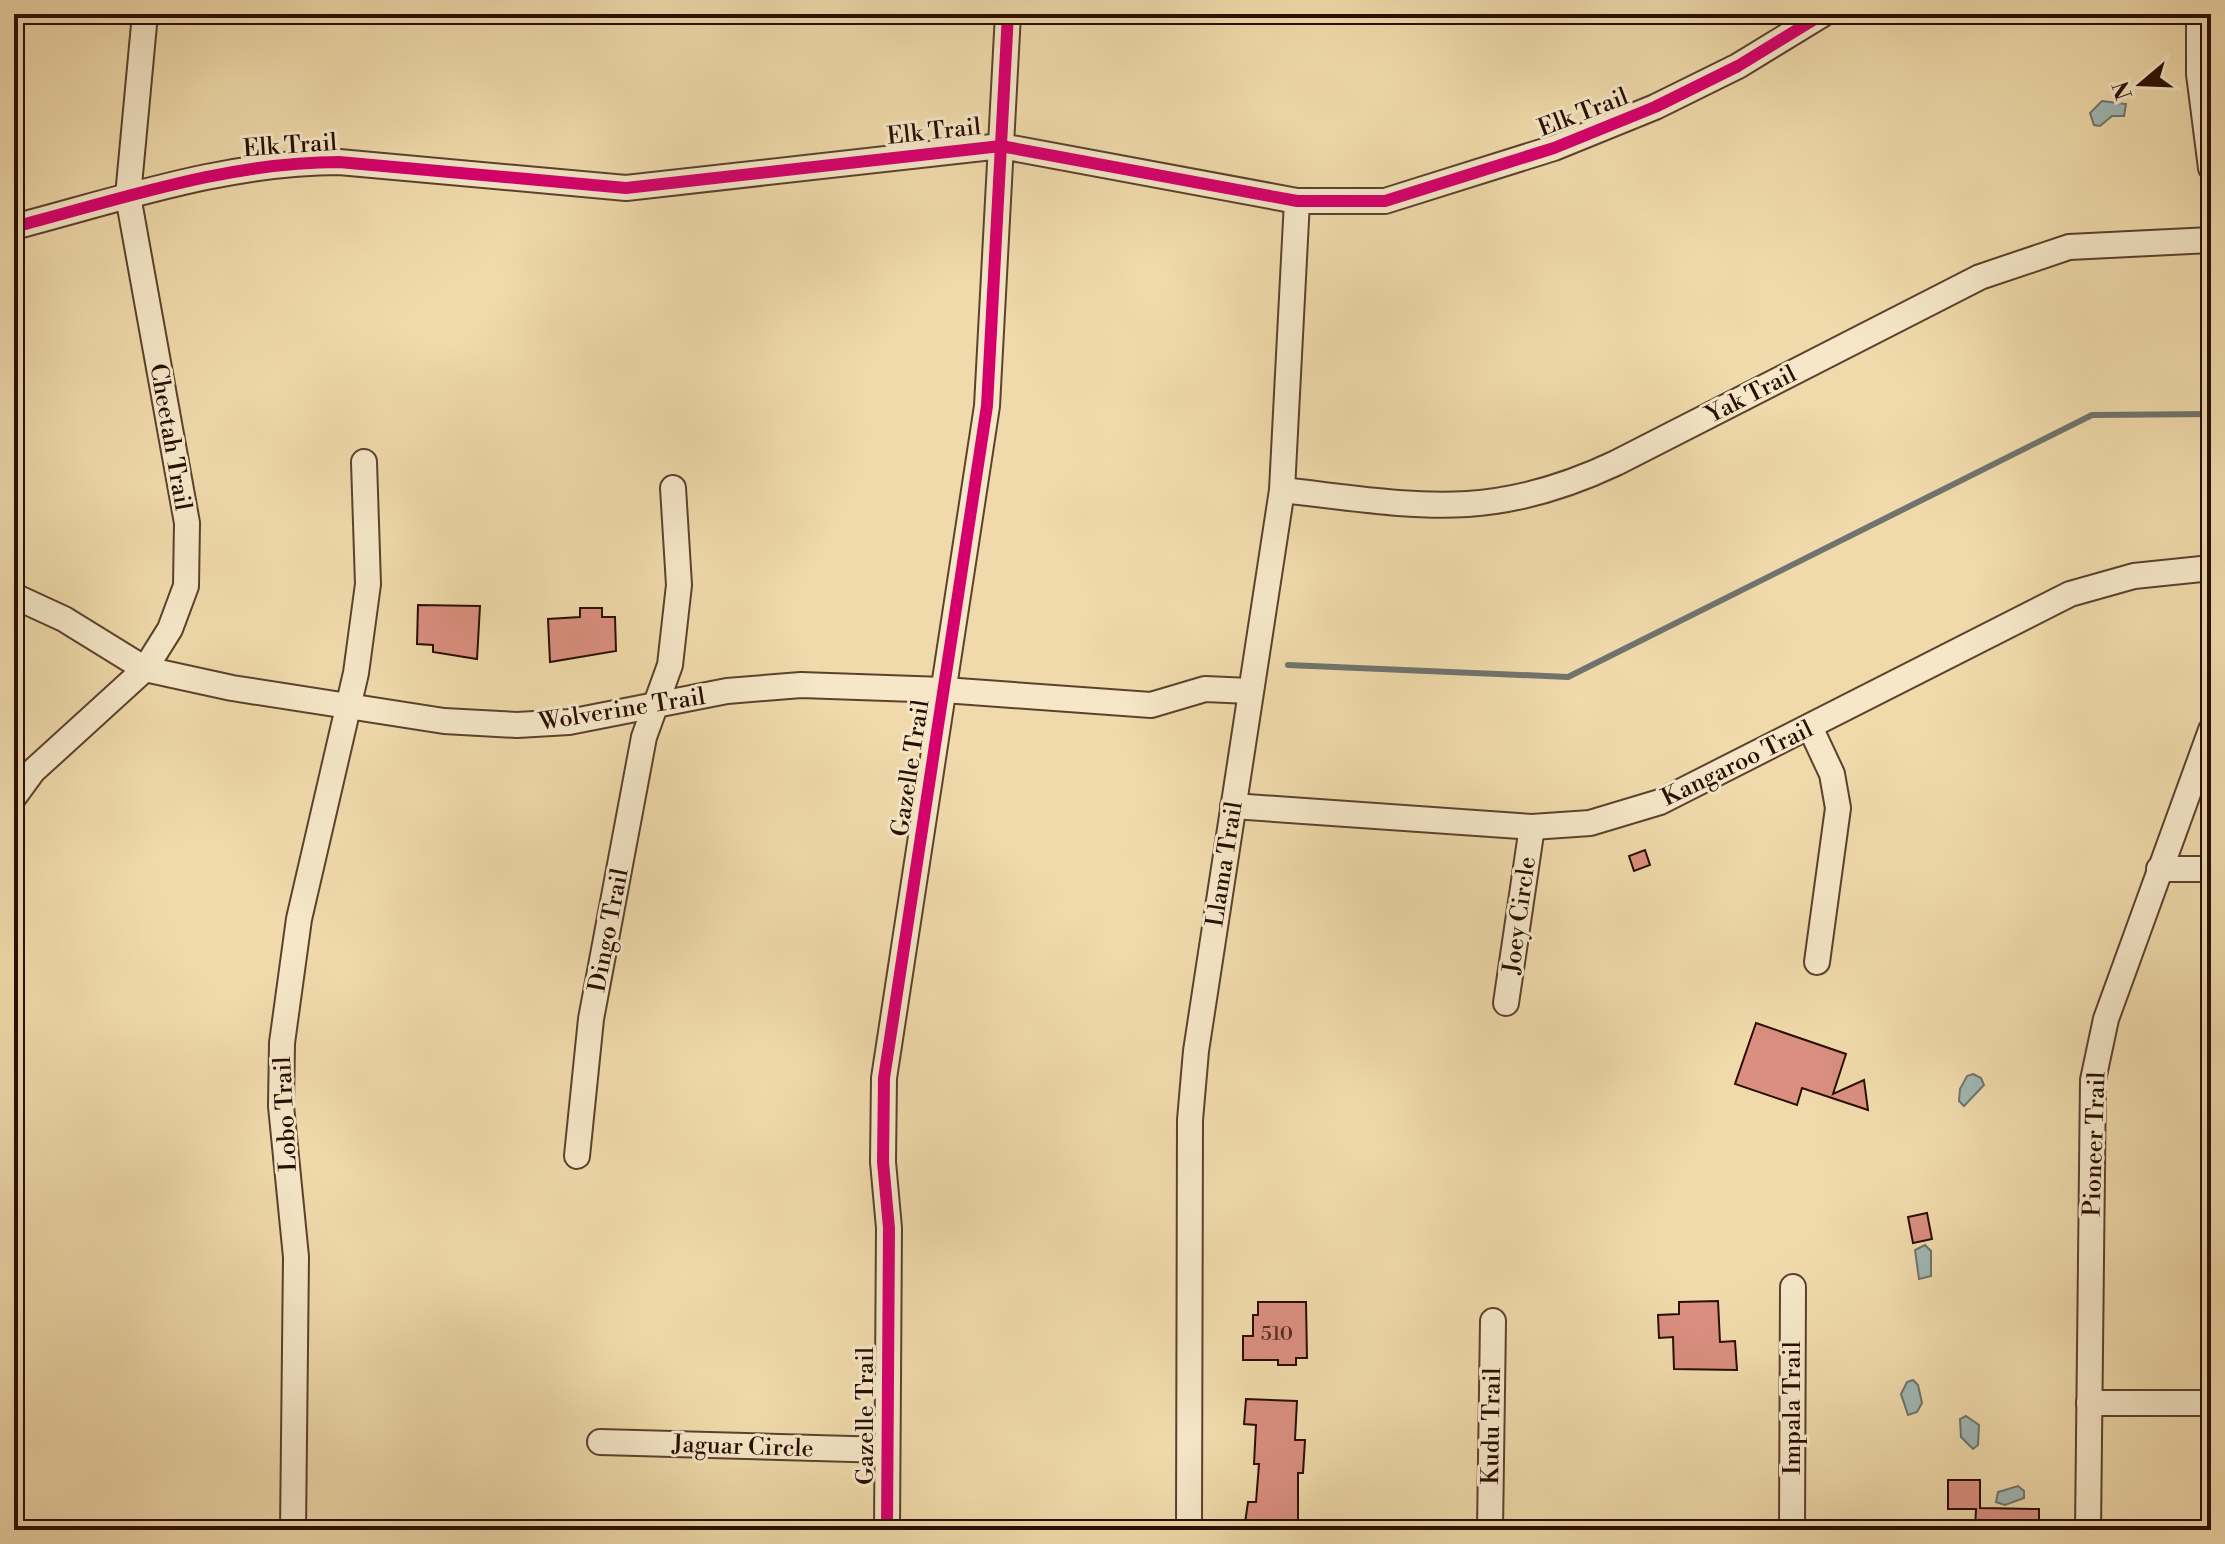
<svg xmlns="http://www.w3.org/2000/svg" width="2225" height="1544" font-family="'Libre Bodoni',serif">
<rect width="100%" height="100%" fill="#f0daab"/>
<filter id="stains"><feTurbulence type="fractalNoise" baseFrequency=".0025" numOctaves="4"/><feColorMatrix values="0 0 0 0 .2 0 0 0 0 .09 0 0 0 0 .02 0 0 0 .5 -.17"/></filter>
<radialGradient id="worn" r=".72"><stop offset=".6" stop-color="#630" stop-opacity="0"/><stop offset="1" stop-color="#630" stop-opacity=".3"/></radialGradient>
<!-- water -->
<g fill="#9fb8b5" stroke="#70746e" stroke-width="2">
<polygon points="2102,101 2126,104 2124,116 2112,116 2100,126 2094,125 2090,113"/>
<polygon points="1973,1074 1981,1078 1984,1085 1964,1106 1959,1101 1960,1089 1967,1076"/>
<polygon points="1925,1245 1931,1251 1931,1276 1919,1279 1915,1250"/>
<polygon points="1913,1380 1918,1385 1922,1403 1917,1412 1908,1415 1901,1394 1907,1382"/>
<polygon points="1966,1416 1979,1425 1978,1445 1973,1449 1961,1437 1960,1419"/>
<polygon points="2018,1486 2024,1491 2024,1498 2005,1505 1996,1502 1998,1492"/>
</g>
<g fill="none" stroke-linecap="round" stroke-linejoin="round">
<!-- stream -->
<polyline stroke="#70746e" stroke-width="6" points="1288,665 1568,677 2092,415 2211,414"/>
</g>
<!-- building -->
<g fill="#da8f80" stroke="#2a0e03" stroke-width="2">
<polygon points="418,605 480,606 477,659 433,652 433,645 417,644"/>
<polygon points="580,608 602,608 602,617 615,617 616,651 550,662 548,619 580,617"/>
<polygon points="1645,850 1650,865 1634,871 1629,856"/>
<polygon points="1756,1023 1846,1054 1833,1094 1864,1080 1868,1110 1802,1088 1797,1105 1735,1084"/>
<polygon points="1927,1213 1932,1239 1913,1243 1908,1217"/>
<polygon points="1718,1301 1720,1342 1735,1341 1737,1370 1674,1369 1673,1337 1659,1338 1658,1315 1679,1314 1679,1302"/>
<polygon points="1258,1302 1306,1302 1307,1358 1296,1358 1296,1365 1278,1365 1278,1360 1243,1360 1243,1336 1253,1336 1253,1315 1258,1315"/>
<polygon points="1246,1399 1297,1401 1295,1440 1305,1440 1303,1473 1298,1473 1298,1530 1244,1530 1248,1502 1256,1502 1259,1464 1254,1464 1256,1425 1244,1424"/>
<polygon points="1948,1480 1980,1480 1980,1508 2039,1509 2039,1530 1975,1530 1976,1509 1948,1509"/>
</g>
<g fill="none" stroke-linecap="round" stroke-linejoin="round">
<defs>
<g id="minor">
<polyline points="2199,14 2199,74 2211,168"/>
<path d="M14,227C121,199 228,162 339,162L626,188L1001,146L1297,201H1385L1554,148L1655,107L1738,66L1823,14"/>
<path d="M1282,490C1415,505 1489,523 1616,463L1980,277L2069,247L2211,240"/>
<polyline points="14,596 64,619 145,669 232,688 444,721 517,725 569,722 727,691 801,685 944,690 1151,705 1205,689 1250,691"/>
<polyline points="1810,727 1832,774 1838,808 1817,962"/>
<polyline points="14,797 33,771 145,669 170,629 186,586 187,523 128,196 145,14"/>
<polyline points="1233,806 1532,827 1590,823 1660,802 2070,594 2134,576 2211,568"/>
<polyline points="2159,869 2211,869"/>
<polyline points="1506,1003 1532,827"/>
<polyline points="577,1156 591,1019 644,737 670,665 679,585 673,488"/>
<polyline points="2089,1403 2211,1403"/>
<polyline points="600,1442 887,1450"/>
<polyline points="293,1530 296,1257 281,1106 282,1043 299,919 356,673 368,584 364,462"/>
<polyline points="887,1530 889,1228 883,1162 884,1078 987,406 1008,14"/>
<polyline points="1189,1530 1190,1120 1196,1051 1282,490 1297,201"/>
<polyline points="1490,1530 1493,1321"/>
<polyline points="1792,1530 1793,1287"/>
<polyline points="2088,1530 2093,1080 2106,1019 2211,730"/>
</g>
</defs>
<!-- minor casing -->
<use href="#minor" stroke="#5c412d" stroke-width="28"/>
<!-- minor -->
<use href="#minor" stroke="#f5e7c8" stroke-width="24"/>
<defs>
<g id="cycleway">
<path d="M14,227C121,199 228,162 339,162L626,188L1001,146L1297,201H1385L1554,148L1655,107L1738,66L1823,14"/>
<polyline points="887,1530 889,1228 883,1162 884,1078 987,406 1008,14"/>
</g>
</defs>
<!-- cycleway casing -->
<use href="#cycleway" stroke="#f5e7c8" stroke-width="17"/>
<!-- cycleway -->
<use href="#cycleway" stroke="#d6006c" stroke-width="12"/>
</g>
<g text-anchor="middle" stroke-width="6" stroke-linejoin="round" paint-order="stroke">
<!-- number labels -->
<g font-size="20" fill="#562e22">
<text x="1277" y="1340">510</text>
</g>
<!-- street labels -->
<g font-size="24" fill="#2a0e03" stroke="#f5e7c8">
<text transform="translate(1583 112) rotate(-21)" y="8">Elk Trail</text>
<text transform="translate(934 131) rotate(-6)" y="8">Elk Trail</text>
<text transform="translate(290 145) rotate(-4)" y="8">Elk Trail</text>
<text transform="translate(1751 394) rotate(-27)" y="8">Yak Trail</text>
<text transform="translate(171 437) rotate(80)" y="8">Cheetah Trail</text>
<text transform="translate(622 709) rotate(-9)" y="8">Wolverine Trail</text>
<text transform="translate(1737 763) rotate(-26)" y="8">Kangaroo Trail</text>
<text transform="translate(910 768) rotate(-81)" y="8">Gazelle Trail</text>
<text transform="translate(1224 864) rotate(-81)" y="8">Llama Trail</text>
<text transform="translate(1519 915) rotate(-82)" y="8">Joey Circle</text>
<text transform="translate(608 930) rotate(-79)" y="8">Dingo Trail</text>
<text transform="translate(285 1114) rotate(-93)" y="8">Lobo Trail</text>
<text transform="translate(2094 1144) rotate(-88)" y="8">Pioneer Trail</text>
<text transform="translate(1792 1408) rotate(-90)" y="8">Impala Trail</text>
<text transform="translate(865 1416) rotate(-90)" y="8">Gazelle Trail</text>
<text transform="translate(1491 1426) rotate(-89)" y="8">Kudu Trail</text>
<text transform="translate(743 1446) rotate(2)" y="8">Jaguar Circle</text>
</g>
</g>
<!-- margin -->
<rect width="2225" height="1544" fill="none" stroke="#f0daab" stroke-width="48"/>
<rect x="16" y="16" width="2193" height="1512" fill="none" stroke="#2a0e03" stroke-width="4"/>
<rect x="24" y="24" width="2177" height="1496" fill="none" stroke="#2a0e03" stroke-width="2"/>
<!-- north arrow -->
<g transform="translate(2141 84) rotate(251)" stroke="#f5e7c8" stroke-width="6" paint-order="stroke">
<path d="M0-6L14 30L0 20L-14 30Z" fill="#2a0e03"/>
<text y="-12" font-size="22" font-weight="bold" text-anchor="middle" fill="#2a0e03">N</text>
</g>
<rect width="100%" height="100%" filter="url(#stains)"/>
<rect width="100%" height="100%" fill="url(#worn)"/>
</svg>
